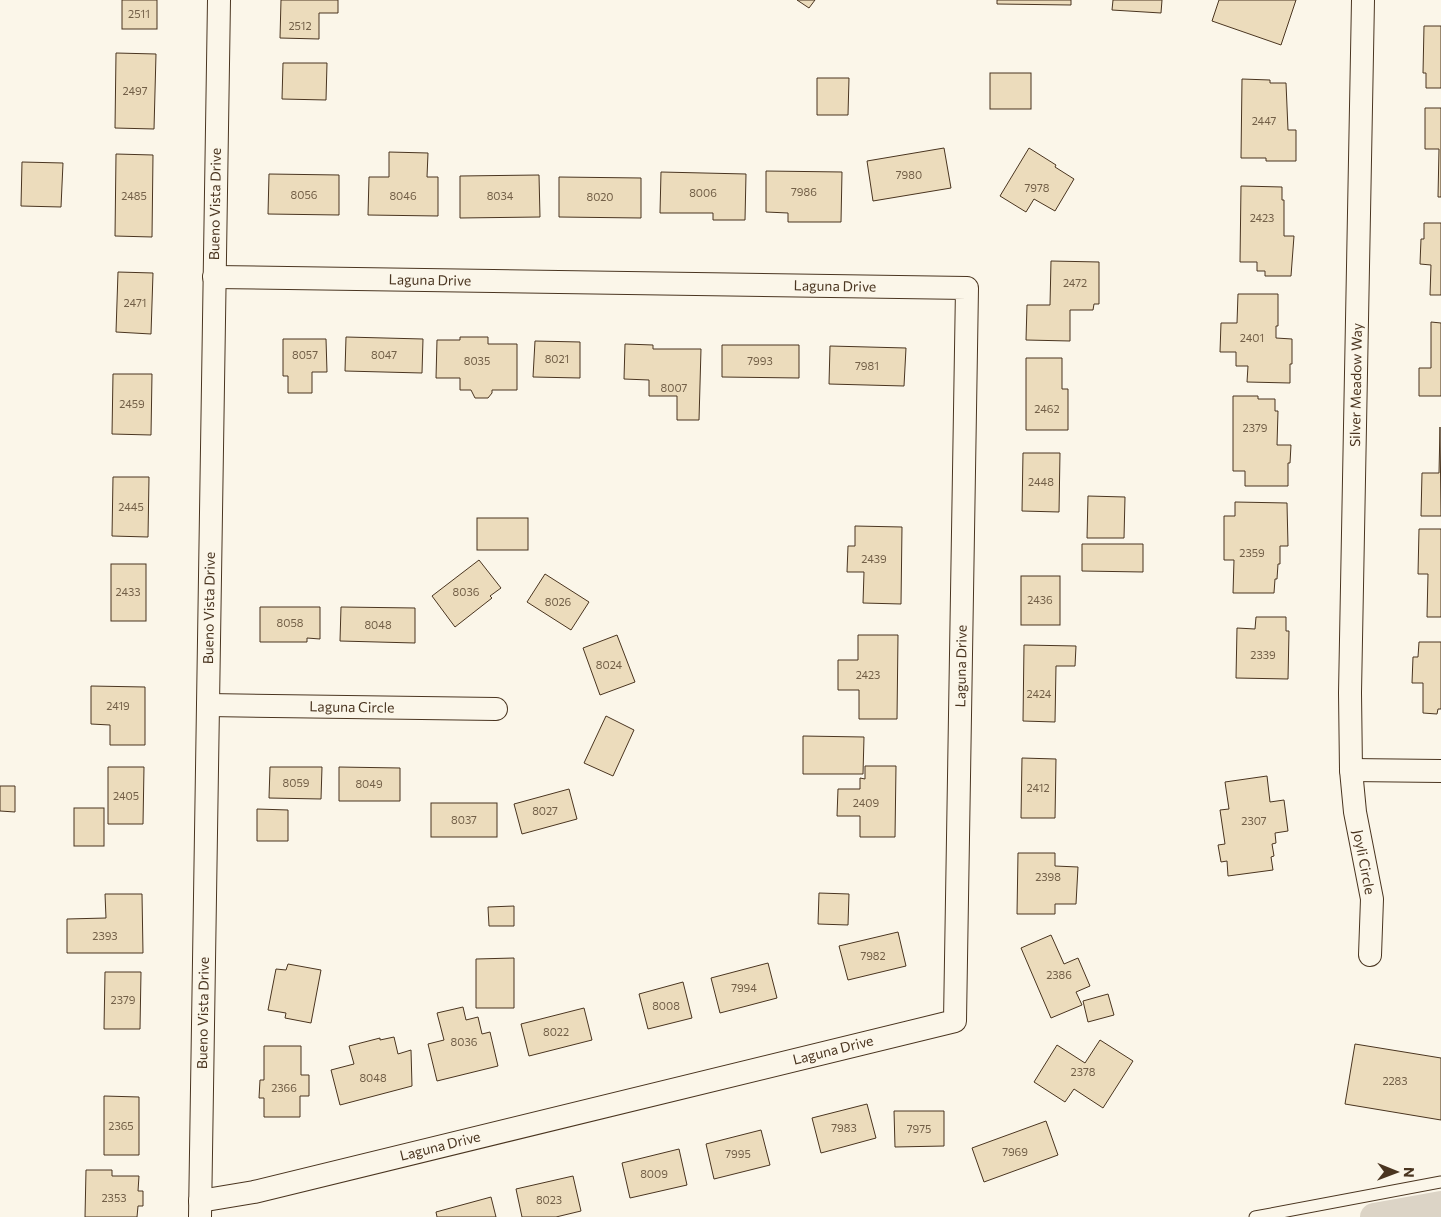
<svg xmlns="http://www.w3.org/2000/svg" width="1441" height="1217" font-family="Commissioner,sans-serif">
<rect width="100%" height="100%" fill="#fbf6e9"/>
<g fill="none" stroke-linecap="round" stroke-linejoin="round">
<!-- canal -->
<polyline stroke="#dcd4c6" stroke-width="28" points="1374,1217 1441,1205"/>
</g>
<!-- building -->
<g fill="#ecdcbc" stroke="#4a3520">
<rect x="122" y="0" width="35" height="29"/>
<polygon points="281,0 338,0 338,13 319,13 319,39 280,38"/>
<polygon points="797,0 815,0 809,8"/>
<polygon points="997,0 1071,0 1071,5 997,4"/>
<polygon points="1113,0 1162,0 1161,13 1112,10"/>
<polygon points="1219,0 1296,0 1281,45 1212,21"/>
<polygon points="1424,26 1441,26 1441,88 1426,88 1426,73 1423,73"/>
<polygon points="116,53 156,54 154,129 115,128"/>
<polygon points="283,63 327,63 326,100 282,99"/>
<rect x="990" y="73" width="41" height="36"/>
<polygon points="817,78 849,78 848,115 817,115"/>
<polygon points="1242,79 1270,80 1270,83 1286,83 1288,130 1296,130 1296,161 1266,161 1266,158 1241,158"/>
<polygon points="1425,108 1441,108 1441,197 1438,197 1439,149 1425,149"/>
<polygon points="944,148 951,188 873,201 867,161"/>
<polygon points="1029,148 1056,165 1055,167 1074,179 1055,211 1034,199 1026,212 1000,196"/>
<polygon points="389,152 428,153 427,177 438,177 438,216 368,215 369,177 389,177"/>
<polygon points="116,154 153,155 152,237 115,236"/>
<polygon points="22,162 63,163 61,207 21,206"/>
<polygon points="766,171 842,172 841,222 788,222 788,213 766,212"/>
<polygon points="661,172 746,174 745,220 713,220 713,213 660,213"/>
<polygon points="269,174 339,175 339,215 268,214"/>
<polygon points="539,175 540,217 460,218 460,176"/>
<polygon points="559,177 641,178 641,218 559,217"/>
<polygon points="1241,186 1282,187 1282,200 1284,200 1284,236 1294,236 1291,276 1265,276 1265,271 1257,271 1257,262 1240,262"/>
<polygon points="1424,223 1441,223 1441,295 1430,295 1431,265 1420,264 1421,239 1424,239"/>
<polygon points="1051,261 1099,262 1099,304 1094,304 1093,310 1070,310 1070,341 1026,340 1027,305 1050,305"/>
<polygon points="118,272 153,273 151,334 116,332"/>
<polygon points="1238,294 1278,294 1278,326 1276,326 1276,338 1292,339 1292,364 1290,364 1290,383 1247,382 1248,366 1236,366 1236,352 1220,352 1221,323 1237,323"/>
<polygon points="1431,322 1441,323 1441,396 1419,396 1419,368 1431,368"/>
<polygon points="346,337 423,339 422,373 345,371"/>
<polygon points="460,337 488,337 488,344 517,344 517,390 492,390 492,393 488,398 475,398 471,390 460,390 460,378 436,378 437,340 460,340"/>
<polygon points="283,339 326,339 327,372 312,372 312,393 288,393 288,376 283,376"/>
<polygon points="535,341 580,342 580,378 533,377"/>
<polygon points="625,344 653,345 653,349 701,349 699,420 677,420 677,396 649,396 649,380 624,379"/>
<polygon points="722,345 799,345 799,378 722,377"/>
<polygon points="830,346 906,348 904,386 829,384"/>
<polygon points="1026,358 1062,358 1062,389 1068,389 1068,430 1026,430"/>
<polygon points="113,374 152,374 151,435 112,434"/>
<polygon points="1233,396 1258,396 1258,399 1275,399 1275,411 1278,411 1277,445 1291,445 1290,463 1288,463 1288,486 1245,486 1245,471 1233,471"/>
<polygon points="1440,427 1441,516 1421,516 1422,473 1439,473"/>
<polygon points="1023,453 1060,453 1059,512 1022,511"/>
<polygon points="113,477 149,477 148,537 112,536"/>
<polygon points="1088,496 1125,497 1124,538 1087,538"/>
<polygon points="1235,502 1287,503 1288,546 1280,546 1280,564 1278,564 1277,579 1275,579 1274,593 1233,593 1234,560 1224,560 1224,516 1235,516"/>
<rect x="477" y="518" width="51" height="32"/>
<polygon points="855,526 902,527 901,604 863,603 864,572 847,572 848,546 855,546"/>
<polygon points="1419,529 1441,529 1441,617 1427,617 1428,574 1418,574"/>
<polygon points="1082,544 1143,544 1143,572 1082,571"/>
<polygon points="479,560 501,588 490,596 492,598 455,627 432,596"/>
<rect x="111" y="564" width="35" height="57"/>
<polygon points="545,574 589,602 571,630 527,602"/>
<rect x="1021" y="576" width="39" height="49"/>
<polygon points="260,607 320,607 320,639 307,638 307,642 260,642"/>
<polygon points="341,607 415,608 415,643 340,641"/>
<polygon points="1256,617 1286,617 1286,631 1289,631 1288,679 1236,678 1237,628 1255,629"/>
<polygon points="617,635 635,682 600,695 583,648"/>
<polygon points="858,635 898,635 897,719 859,719 859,690 838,690 838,660 858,660"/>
<polygon points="1419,642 1441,642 1441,709 1438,709 1437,714 1423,713 1423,683 1412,683 1413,657 1418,657"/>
<polygon points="1024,645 1076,646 1075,666 1056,666 1055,722 1023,721"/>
<polygon points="91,686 145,687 145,745 110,745 110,725 91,724"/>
<polygon points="606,716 634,730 613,776 584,763"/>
<polygon points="803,736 864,737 863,774 803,774"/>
<polygon points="1022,758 1056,759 1055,818 1021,818"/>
<polygon points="865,766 896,766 895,837 860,837 860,816 837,816 838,789 860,789 860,778 865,779"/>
<polygon points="108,767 144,767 143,824 108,824"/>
<polygon points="270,767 322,767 321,799 269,798"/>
<polygon points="339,767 400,768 400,801 339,801"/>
<polygon points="1267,776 1270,802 1284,800 1288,831 1275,833 1276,843 1272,844 1274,856 1271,857 1273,870 1228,876 1227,861 1221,862 1218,845 1225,844 1220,810 1229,809 1225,782"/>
<polygon points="0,786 15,786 15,812 0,811"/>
<polygon points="569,789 577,819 522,834 514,804"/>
<rect x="431" y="803" width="66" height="34"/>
<rect x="74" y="808" width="30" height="38"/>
<polygon points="257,809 288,810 288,841 257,841"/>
<polygon points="1018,853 1055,853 1055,866 1078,867 1076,904 1055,904 1055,914 1017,914"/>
<polygon points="819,893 849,894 848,925 818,924"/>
<polygon points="105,894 142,894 143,953 67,953 67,919 106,918"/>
<polygon points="514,906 514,926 489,926 488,907"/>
<polygon points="898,932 906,966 848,980 839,946"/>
<polygon points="1051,935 1064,964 1078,958 1090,986 1076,992 1082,1005 1051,1018 1021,948"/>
<polygon points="514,958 514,1008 476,1008 476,959"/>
<polygon points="768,963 777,998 720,1013 711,978"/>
<polygon points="288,964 321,970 311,1023 285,1018 286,1013 268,1010 276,969 286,970"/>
<polygon points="105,972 141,972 140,1029 104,1029"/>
<polygon points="683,982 692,1018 648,1029 639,994"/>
<polygon points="1108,994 1114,1015 1088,1022 1083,1001"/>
<polygon points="463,1007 466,1020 478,1017 482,1034 490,1032 498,1066 437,1081 428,1044 444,1040 437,1013"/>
<polygon points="584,1008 592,1040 529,1056 521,1024"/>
<polygon points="394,1037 398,1054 411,1050 412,1086 340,1105 331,1070 354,1064 349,1046 380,1038 380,1040"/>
<polygon points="1100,1040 1133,1061 1103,1108 1074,1089 1065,1102 1034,1082 1057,1045 1085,1063"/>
<polygon points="1355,1044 1441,1058 1441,1120 1345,1104"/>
<polygon points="264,1046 301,1046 301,1075 309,1075 309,1096 300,1096 300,1117 264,1117 264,1098 259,1098 260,1080 264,1080"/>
<polygon points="104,1096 139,1097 139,1155 104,1155"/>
<polygon points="867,1104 876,1138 821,1153 812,1118"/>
<polygon points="894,1111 944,1111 944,1146 895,1147"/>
<polygon points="1046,1121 1058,1155 984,1182 972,1148"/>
<polygon points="761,1130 770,1165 714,1179 706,1144"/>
<polygon points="679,1149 687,1185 630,1198 622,1163"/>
<polygon points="86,1170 112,1170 112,1176 139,1176 138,1191 143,1191 143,1206 138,1206 137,1217 85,1217"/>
<polygon points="573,1176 581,1211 556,1217 522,1217 516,1189"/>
<polygon points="491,1197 496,1217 437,1217 436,1212"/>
</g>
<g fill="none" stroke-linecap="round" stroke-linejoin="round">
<defs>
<polyline id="lane" points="1255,1217 1441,1182"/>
<g id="street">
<polyline points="1363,0 1350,693 1351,770 1355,812 1372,899 1370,955"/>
<polyline points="208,705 496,709"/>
<polyline points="1351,770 1441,771"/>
<polyline points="200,1201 254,1192 955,1021 967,288 214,277"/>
<polyline points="200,1217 219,0"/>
</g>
</defs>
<!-- lane casing -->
<use href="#lane" stroke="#4a3520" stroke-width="13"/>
<!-- street casing -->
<use href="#street" stroke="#4a3520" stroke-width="24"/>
<!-- lane -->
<use href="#lane" stroke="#fbf6e9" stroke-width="11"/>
<!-- street -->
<use href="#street" stroke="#fbf6e9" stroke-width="22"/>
</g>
<g text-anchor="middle" stroke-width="4" stroke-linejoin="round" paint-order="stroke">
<!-- number labels -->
<g font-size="11" fill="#725f47">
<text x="139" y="18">2511</text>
<text x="300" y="30">2512</text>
<text x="135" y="95">2497</text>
<text x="1264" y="125">2447</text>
<text x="909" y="179">7980</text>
<text x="1037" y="192">7978</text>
<text x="804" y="196">7986</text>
<text x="703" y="197">8006</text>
<text x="304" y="199">8056</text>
<text x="134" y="200">2485</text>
<text x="403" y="200">8046</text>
<text x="500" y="200">8034</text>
<text x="600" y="201">8020</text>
<text x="1262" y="222">2423</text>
<text x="1075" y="287">2472</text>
<text x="135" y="307">2471</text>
<text x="1252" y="342">2401</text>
<text x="305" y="359">8057</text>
<text x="384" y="359">8047</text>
<text x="557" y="363">8021</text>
<text x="477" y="365">8035</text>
<text x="760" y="365">7993</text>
<text x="867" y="370">7981</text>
<text x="674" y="392">8007</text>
<text x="132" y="408">2459</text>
<text x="1047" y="413">2462</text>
<text x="1255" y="432">2379</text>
<text x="1041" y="486">2448</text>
<text x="131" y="511">2445</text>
<text x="1252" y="557">2359</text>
<text x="874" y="563">2439</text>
<text x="128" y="596">2433</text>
<text x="466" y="596">8036</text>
<text x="1040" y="604">2436</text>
<text x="558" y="606">8026</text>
<text x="290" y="627">8058</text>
<text x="378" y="629">8048</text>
<text x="1263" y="659">2339</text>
<text x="609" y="669">8024</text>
<text x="868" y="679">2423</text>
<text x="1039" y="698">2424</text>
<text x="118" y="710">2419</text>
<text x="296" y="787">8059</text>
<text x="369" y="788">8049</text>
<text x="1038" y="792">2412</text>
<text x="126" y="800">2405</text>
<text x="866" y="807">2409</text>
<text x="545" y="815">8027</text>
<text x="464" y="824">8037</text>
<text x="1254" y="825">2307</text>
<text x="1048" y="881">2398</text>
<text x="105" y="940">2393</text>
<text x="873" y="960">7982</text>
<text x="1059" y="979">2386</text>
<text x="744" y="992">7994</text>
<text x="123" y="1004">2379</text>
<text x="666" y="1010">8008</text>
<text x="556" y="1036">8022</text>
<text x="464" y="1046">8036</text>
<text x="1083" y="1076">2378</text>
<text x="373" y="1082">8048</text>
<text x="1395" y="1085">2283</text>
<text x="284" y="1092">2366</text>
<text x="121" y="1130">2365</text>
<text x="844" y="1132">7983</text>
<text x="919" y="1133">7975</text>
<text x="1015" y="1156">7969</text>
<text x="738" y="1158">7995</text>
<text x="654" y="1178">8009</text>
<text x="114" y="1202">2353</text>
<text x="549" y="1204">8023</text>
</g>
<!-- street labels -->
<g font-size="14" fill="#4a3520" stroke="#fbf6e9">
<text transform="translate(215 204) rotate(-89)" y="5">Bueno Vista Drive</text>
<text transform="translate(430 280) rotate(1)" y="5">Laguna Drive</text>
<text transform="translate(835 286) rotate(1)" y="5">Laguna Drive</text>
<text transform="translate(1356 385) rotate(-89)" y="5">Silver Meadow Way</text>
<text transform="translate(209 608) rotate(-89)" y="5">Bueno Vista Drive</text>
<text transform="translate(961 666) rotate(-89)" y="5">Laguna Drive</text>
<text transform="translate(352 707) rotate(1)" y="5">Laguna Circle</text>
<text transform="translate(1364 862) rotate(79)" y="5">Joyli Circle</text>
<text transform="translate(203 1013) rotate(-89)" y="5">Bueno Vista Drive</text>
<text transform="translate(833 1050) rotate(-14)" y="5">Laguna Drive</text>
<text transform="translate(440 1146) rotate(-14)" y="5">Laguna Drive</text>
</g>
</g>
<!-- north arrow -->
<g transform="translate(1396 1172) rotate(91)" stroke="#fbf6e9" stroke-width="4" paint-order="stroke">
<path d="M0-4L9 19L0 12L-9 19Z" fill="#4a3520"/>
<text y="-8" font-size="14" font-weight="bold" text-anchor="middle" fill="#4a3520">N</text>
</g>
</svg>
